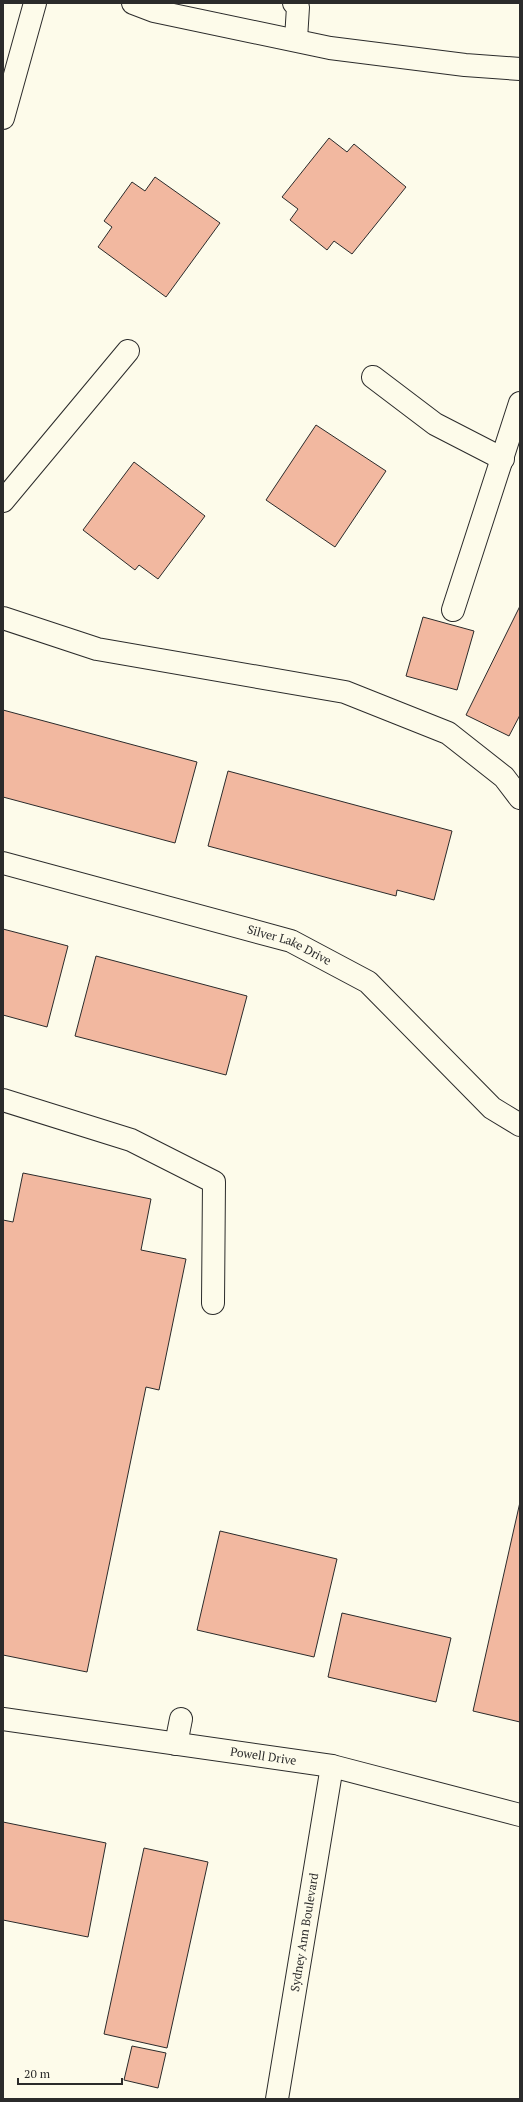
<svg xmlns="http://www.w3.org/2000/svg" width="523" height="2102" font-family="'PT Serif',serif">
<rect width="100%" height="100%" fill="#fdfbea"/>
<!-- building -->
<g fill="#f2b8a0" stroke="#2b2b2b">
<polygon points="329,138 347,152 354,144 406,187 352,254 334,241 327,250 290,220 298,209 282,197"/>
<polygon points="155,177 220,223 166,297 98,247 112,227 104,221 132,182 145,191"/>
<polygon points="316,425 386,471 335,547 266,500"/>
<polygon points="134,462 205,516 158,579 139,565 135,570 83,530"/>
<polygon points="520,606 520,715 509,736 466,715"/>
<polygon points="423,617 474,631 457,690 406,676"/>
<polygon points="3,710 197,762 175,843 3,797"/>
<polygon points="228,771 452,831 434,900 397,890 396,896 208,846"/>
<polygon points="3,929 68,946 47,1027 3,1015"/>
<polygon points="96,956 247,996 226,1075 75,1036"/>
<polygon points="23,1173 151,1199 141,1250 186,1259 159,1390 146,1387 87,1672 3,1655 3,1220 13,1222"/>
<polygon points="520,1502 520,1722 473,1711"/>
<polygon points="220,1531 337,1559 314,1657 197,1630"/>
<polygon points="342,1613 451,1638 436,1702 328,1677"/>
<polygon points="3,1822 106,1843 88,1937 3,1920"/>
<polygon points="144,1848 208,1862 167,2048 104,2034"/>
<polygon points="132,2046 166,2053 158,2088 124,2080"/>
</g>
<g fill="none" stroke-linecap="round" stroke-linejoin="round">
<defs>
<g id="minor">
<polyline points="133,3 154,11 330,48 465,65 520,69"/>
<polyline points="294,3 298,7 296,39"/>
<polyline points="3,118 35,3"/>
<polyline points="373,377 435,424 503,459"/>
<polyline points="3,501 128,351"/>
<polyline points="453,610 520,403"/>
<polyline points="3,618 97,649 345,692 448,733 504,777 520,798"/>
<path id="s1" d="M3,863L291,941L368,982L492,1108L520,1125"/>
<polyline points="3,1100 131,1140 214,1182 213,1303"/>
<path id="s2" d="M3,1719L332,1766L520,1815"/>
<polyline points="176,1744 181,1719"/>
<path id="s3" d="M277,2099L332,1766"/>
</g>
</defs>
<!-- minor casing -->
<use href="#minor" stroke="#2b2b2b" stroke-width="24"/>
<!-- minor -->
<use href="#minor" stroke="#fdfbea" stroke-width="22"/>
</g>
<g text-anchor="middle" stroke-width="3" stroke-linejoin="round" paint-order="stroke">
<!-- street labels -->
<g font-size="12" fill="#2b2b2b" stroke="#fdfbea">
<text dy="4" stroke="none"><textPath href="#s1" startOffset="298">Silver Lake Drive</textPath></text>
<text dy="4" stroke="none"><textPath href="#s2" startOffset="263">Powell Drive</textPath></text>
<text dy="4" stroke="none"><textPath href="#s3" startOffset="169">Sydney Ann Boulevard</textPath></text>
</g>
</g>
<!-- border -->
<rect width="523" height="2102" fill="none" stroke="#2b2b2b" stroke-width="8"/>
<!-- scale -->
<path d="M18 2078v6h104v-6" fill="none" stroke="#2b2b2b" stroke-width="2"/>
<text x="24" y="2078" font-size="12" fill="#2b2b2b" stroke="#fdfbea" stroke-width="3" paint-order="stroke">20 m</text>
</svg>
